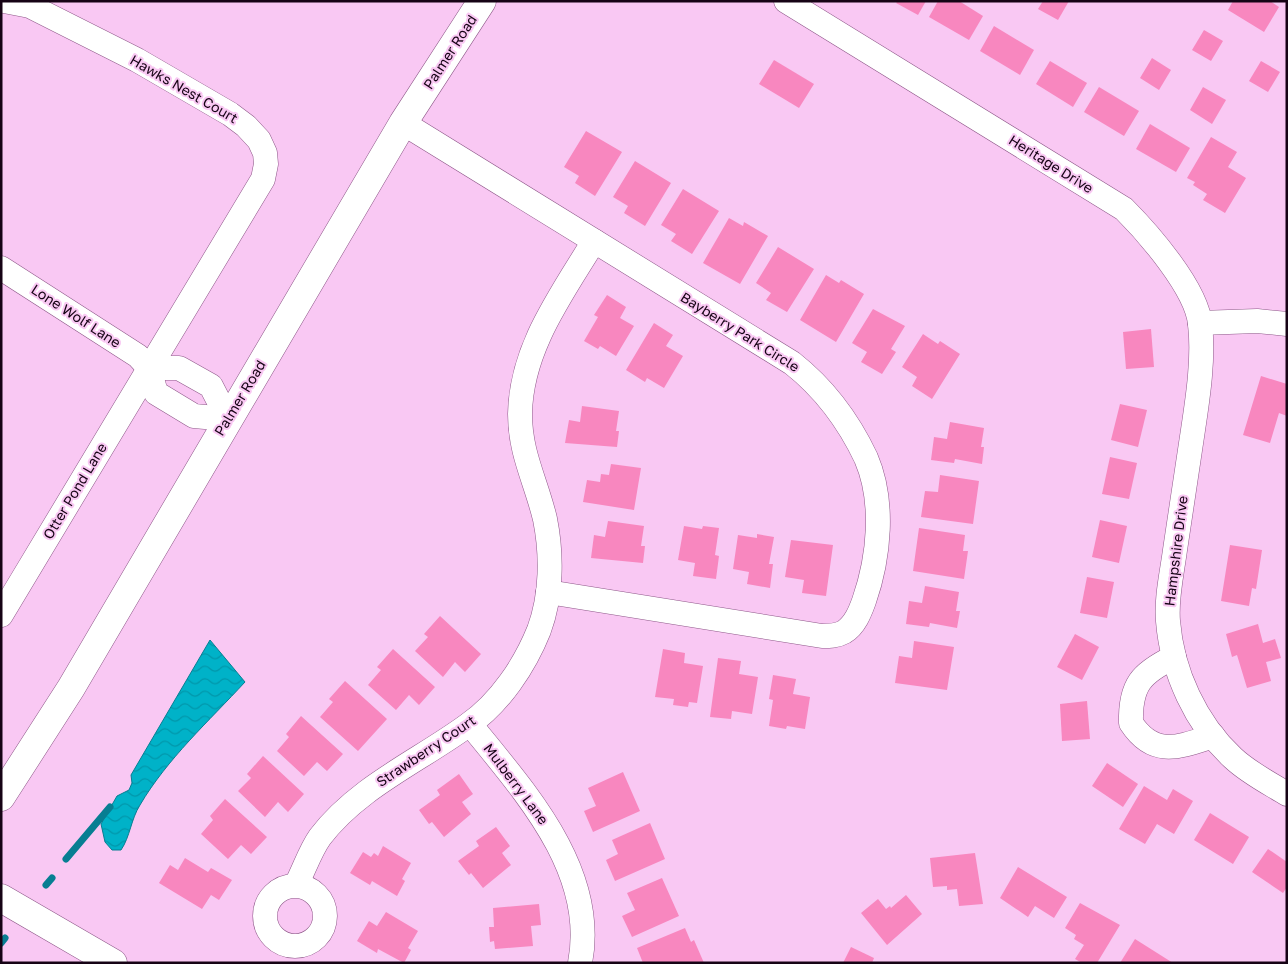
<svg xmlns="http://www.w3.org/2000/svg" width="1288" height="964" font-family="'Golos Text',sans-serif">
<defs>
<pattern id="water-waves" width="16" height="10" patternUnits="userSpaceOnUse" patternTransform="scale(1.25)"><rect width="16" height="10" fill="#00b2c8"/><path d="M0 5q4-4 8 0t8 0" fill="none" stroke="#0197ab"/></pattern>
</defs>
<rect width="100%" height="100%" fill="#f9c8f3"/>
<!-- water -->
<path fill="url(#water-waves)" stroke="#077e92" d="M210,640L245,682C209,721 167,759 140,805C131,819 130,837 121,850H112L105,842L101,824L117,796L129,790L132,783L131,775Z"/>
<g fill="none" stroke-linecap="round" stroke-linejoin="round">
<!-- stream -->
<g stroke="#077e92" stroke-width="7">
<polyline points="66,859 110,807"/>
<polyline points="46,885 52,878"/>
<polyline points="1,943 5,938"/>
</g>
</g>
<!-- building -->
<g fill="#f887bf">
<polygon points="898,1 926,1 918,15 896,3"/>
<polygon points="938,1 959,1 983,16 969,40 929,17"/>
<polygon points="1043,1 1069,1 1058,20 1038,9"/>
<polygon points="1233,1 1270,1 1279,7 1264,32 1228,10"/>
<polygon points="994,26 1034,50 1020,75 980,51"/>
<polygon points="1204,30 1223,41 1211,61 1192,50"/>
<polygon points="1152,58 1171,70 1159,90 1140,78"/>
<polygon points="774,60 814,84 799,108 759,84"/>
<polygon points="1050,61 1087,83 1073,107 1036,84"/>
<polygon points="1261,61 1280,72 1268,92 1249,81"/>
<polygon points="1099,87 1139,111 1124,136 1084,112"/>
<polygon points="1203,87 1226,100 1212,124 1190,110"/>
<polygon points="1150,124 1190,148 1176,172 1136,149"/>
<polygon points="586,131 622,152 595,196 575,183 579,176 564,167"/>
<polygon points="1211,137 1237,152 1228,167 1246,178 1225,213 1203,200 1207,194 1193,185 1195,182 1187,178"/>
<polygon points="635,161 671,183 645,226 624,213 628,206 613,197"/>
<polygon points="683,189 719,211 692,254 671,241 676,234 661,225"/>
<polygon points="729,218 743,226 744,222 768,236 740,284 703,263"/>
<polygon points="778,247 814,269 787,312 766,300 771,293 756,283"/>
<polygon points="826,275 839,283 841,280 864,294 836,342 800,320"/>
<polygon points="607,295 626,307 620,318 634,326 616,356 600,346 598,349 584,341 598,317 594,315"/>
<polygon points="873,309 905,326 891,349 896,352 882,374 861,362 867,352 852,343"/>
<polygon points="654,323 673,335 666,346 683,356 664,388 647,378 645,382 626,370"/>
<polygon points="1151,329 1154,367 1126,369 1123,332"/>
<polygon points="923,334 938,344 940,341 960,354 932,399 912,386 917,377 902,367"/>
<polygon points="1261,376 1287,384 1287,416 1279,413 1270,443 1243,435"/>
<polygon points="1120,404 1147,410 1138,447 1111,440"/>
<polygon points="582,406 619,411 616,431 619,431 617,447 565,443 569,420 580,422"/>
<polygon points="950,422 984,428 981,447 984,447 982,464 955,459 954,463 931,460 934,437 947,439"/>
<polygon points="1110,457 1137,463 1129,499 1102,494"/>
<polygon points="611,464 641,468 634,510 583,502 587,480 600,482 601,474 609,475"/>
<polygon points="940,475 979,481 973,524 921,517 925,491 938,492"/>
<polygon points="1100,520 1127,526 1119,563 1092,557"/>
<polygon points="608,521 644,526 641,546 645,546 643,563 591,558 594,535 605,537"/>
<polygon points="684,526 702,529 703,526 719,528 715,555 719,556 716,579 693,576 695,563 678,560"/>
<polygon points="919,528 965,535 963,551 968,551 964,579 913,571"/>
<polygon points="757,534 774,537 769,564 773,564 770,588 747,584 749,572 733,569 738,535 757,538"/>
<polygon points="791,540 833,545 826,596 802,593 804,580 785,577"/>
<polygon points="1230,545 1262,550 1256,589 1252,588 1249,606 1221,601"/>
<polygon points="1087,577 1114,582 1107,618 1080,613"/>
<polygon points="925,586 959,592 956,611 960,611 957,628 930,623 929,627 906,624 909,601 922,603"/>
<polygon points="440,616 481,654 465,672 455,662 443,677 415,651 428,637 424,634"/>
<polygon points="1258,624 1263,643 1275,639 1281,658 1266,662 1271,681 1247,688 1237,655 1232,657 1226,634"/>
<polygon points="1075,634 1099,647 1082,680 1057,667"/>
<polygon points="914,641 954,647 947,690 895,683 899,656 912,658"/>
<polygon points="393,649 435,687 419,705 409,695 396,710 368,685 381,670 377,667"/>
<polygon points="663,649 685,653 684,663 703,666 697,703 689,702 688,707 673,705 674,699 655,697"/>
<polygon points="718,658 741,661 739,674 758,677 752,714 732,711 731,719 710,717"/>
<polygon points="773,675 796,679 793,694 810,697 805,729 787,726 786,729 769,726 773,700 769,699"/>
<polygon points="345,681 387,719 358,751 320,717 333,702 329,699"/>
<polygon points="1087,701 1090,739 1062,741 1060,704"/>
<polygon points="301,716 343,754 327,771 317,762 304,776 277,751 289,737 286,734"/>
<polygon points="263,756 304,794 288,812 278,802 265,817 238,791 251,778 247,774"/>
<polygon points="1107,763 1138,784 1123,807 1092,786"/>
<polygon points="623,772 640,811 593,832 584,811 596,806 588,788"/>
<polygon points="459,774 473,794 462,802 471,814 444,837 432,822 429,824 419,810 440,795 437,790"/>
<polygon points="1144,786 1167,800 1173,789 1193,801 1174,834 1157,824 1145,844 1119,829"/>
<polygon points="225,799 267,837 251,854 241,845 228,859 201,834 213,820 210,816"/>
<polygon points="1210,813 1249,837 1233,864 1194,840"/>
<polygon points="650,823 665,859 615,881 606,860 618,854 612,840"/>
<polygon points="496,827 510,846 502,853 511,865 483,888 471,873 469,875 458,861 479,846 476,841"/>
<polygon points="383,846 411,863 402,879 405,881 397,896 372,881 370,885 350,873 363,852 371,857 374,853 378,856"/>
<polygon points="1268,849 1287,862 1287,887 1283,893 1252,872"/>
<polygon points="975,853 983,904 959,906 957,889 947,890 947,886 933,887 930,858"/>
<polygon points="185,858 208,872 211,868 232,880 219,900 211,895 202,909 159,883 170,865 178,870"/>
<polygon points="1018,867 1067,897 1054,918 1035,906 1028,917 1000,898"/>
<polygon points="662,878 679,916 632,937 622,916 635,910 627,893"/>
<polygon points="906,895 922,914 887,945 861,913 878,899 886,909 890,906 891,908"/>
<polygon points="1080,903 1120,925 1097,963 1082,963 1075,959 1084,945 1074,939 1076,935 1065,928"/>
<polygon points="539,904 541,925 531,926 533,946 495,949 494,941 490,942 489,927 494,927 493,908"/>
<polygon points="386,912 418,931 408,948 411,950 404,963 378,949 377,953 357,941 369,921 377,926"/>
<polygon points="685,928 691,942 694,940 704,963 643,963 637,948"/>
<polygon points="1135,939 1173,963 1120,963"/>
<polygon points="851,947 874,958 872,963 843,963"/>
</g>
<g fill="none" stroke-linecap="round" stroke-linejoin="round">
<defs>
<g id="minor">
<path d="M786,1L1124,209C1148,233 1197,289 1200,324C1204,357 1198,397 1193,430C1187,470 1181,510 1175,550C1172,573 1166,598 1168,621C1172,672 1196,724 1233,758C1249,773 1269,783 1287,794"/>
<path d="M403,123L792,363C825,389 848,420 866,458C885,502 879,558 864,601C860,612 855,625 844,632C837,636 829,636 822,636L548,592"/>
<polyline points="1,268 138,356 149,368 156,393 194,416 228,419"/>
<polyline points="1200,323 1257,321 1287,324"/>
<polyline points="149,368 179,368 211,386 228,419"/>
<polyline points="1,615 263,179 266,164 265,153 259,140 246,126 230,114 137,60 30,6 4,1"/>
<path d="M1174,657C1141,673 1130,685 1131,723C1154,758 1179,747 1213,736"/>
<path d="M470,724C523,790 598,870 580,963"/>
<path d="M296,885C304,870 310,851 320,837C358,787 419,761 468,725C500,703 525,665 539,630C552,595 552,554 545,519C536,481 520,454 520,414C521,348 562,294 594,241"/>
<circle cx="295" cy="916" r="30"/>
</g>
<polyline id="tertiary" points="1,797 71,688 403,123 482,1"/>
<polyline id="secondary" points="1,898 113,963"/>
</defs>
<!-- minor casing -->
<use href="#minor" stroke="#8e5889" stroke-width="25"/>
<!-- tertiary casing -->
<use href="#tertiary" stroke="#8e5889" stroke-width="29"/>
<!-- secondary casing -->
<use href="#secondary" stroke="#8e5889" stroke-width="29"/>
<!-- minor -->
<use href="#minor" stroke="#fff" stroke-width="24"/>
<!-- tertiary -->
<use href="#tertiary" stroke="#fff" stroke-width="28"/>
<!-- secondary -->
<use href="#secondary" stroke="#fff" stroke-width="28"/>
</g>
<g text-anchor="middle" stroke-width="4" stroke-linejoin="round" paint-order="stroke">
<!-- street labels -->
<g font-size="14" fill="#160315" stroke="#f9c8f3">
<text transform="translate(450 52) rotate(-57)" y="5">Palmer Road</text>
<text transform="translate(184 89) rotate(30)" y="5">Hawks Nest Court</text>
<text transform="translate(1051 164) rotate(32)" y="5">Heritage Drive</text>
<text transform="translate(76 316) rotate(33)" y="5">Lone Wolf Lane</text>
<text transform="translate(740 332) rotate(32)" y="5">Bayberry Park Circle</text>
<text transform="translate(240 398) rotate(-59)" y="5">Palmer Road</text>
<text transform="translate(75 491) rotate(-59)" y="5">Otter Pond Lane</text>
<text transform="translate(1176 551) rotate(-83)" y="5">Hampshire Drive</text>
<text transform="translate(426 751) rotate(-34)" y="5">Strawberry Court</text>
<text transform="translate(516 784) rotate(53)" y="5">Mulberry Lane</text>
</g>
</g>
<!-- border -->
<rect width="1288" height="964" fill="none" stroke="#160315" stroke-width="5"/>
</svg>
